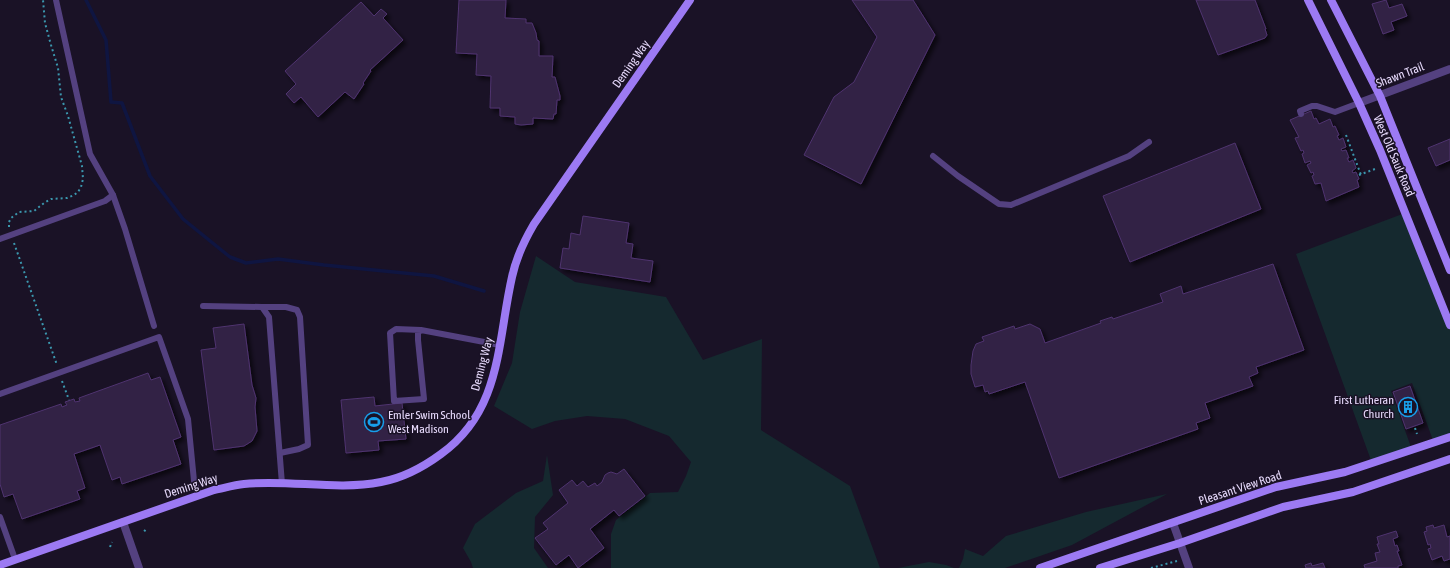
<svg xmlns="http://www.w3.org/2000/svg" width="1450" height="568" font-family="'Asap Condensed',sans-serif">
<defs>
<filter id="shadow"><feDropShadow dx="3.5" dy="3.5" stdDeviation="2" flood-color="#0009"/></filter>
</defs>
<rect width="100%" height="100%" fill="#1a1226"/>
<!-- green -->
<g fill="#15292f">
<polygon points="1405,213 1450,325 1450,437 1434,443 1412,383 1391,391 1412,450 1372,463 1296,254"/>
<polygon points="536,256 575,282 666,297 703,360 762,339 761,430 850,486 880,568 611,568 611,534 616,520 650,493 678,492 686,476 691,462 669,436 625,419 587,416 555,421 532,429 494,406 512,363 520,312"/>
<polygon points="547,455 553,495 535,517 534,548 548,568 473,568 471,562 463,548 475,524 516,493 543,481"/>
<polygon points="1167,494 1072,545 1005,568 959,568 963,559 965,549 983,556 1006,536 1086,512"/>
<polygon points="929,562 946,565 954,568 898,568"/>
</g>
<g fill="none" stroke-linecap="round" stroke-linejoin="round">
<!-- stream -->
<polyline stroke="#0f1541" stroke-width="3.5" points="86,0 106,40 111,102 122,103 150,176 183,219 230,257 246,263 278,259 324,265 434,276 484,291"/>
</g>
<!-- building -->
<g fill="#312045" stroke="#4f346f" filter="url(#shadow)">
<polygon points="459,0 506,0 505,18 526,19 526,23 532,23 536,33 537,40 539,41 539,56 553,56 552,77 555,77 556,81 560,96 560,100 557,100 556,114 554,114 553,119 533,118 533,124 521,125 515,124 515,117 500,116 500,108 490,108 491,76 476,75 477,54 456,53"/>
<polygon points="852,0 913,0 935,35 861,184 804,155 834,97 854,82 877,37"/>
<polygon points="1196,0 1255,0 1266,29 1265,29 1267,35 1265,38 1218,55"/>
<polygon points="1386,0 1389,8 1402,4 1407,16 1391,22 1394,30 1383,34 1372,4"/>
<polygon points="361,2 374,16 381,9 387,14 383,18 403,40 370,70 371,71 363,83 364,84 354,99 345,92 318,117 301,97 294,103 286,94 296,84 285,71"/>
<polygon points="1311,111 1314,119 1316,118 1319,124 1330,119 1333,127 1335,126 1339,135 1337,136 1339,140 1343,138 1346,147 1341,149 1342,151 1346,150 1349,158 1347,158 1349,162 1353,160 1356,168 1352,171 1353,173 1356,172 1359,179 1357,180 1359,187 1326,201 1321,183 1315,184 1312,176 1314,175 1313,172 1311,173 1307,165 1311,163 1310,161 1305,163 1302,154 1304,153 1303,150 1301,151 1295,138 1299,137 1290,120"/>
<polygon points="1450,139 1450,160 1436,166 1428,148"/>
<polygon points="1235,143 1261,209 1130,262 1103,196"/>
<polygon points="583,216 629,223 626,243 633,244 631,258 653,261 650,282 560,268 563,248 569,249 571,233 580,235"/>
<polygon points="1273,264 1304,350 1256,367 1258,373 1249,377 1253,386 1205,403 1210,418 1196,423 1198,429 1059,478 1025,382 989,394 988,391 985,392 983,385 975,387 971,374 971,365 973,351 976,344 984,341 982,337 1014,326 1015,329 1030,324 1040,329 1045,343 1101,323 1100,321 1112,317 1113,319 1163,302 1160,294 1181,286 1183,294"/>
<polygon points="244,324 252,385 256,398 255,407 257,431 252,441 244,446 214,450 201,350 216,348 213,328"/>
<polygon points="148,373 151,380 160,377 181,437 173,440 181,464 122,484 120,477 112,480 100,445 74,454 85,488 77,491 80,499 22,519 13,494 4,497 0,484 0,425 61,404 62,407 67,405 65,402 74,399 75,402 80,401 79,398"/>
<polygon points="1410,386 1423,423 1406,429 1393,392"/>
<polygon points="374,397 375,406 402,403 406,439 378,441 379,450 346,453 341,400"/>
<polygon points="624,469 645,496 619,516 614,510 590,529 604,548 578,568 569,555 556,565 535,538 548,529 543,523 568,503 559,490 572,480 577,486 583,481 588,487 595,483 597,486 602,482 605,475 608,473 611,472 617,474"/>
<polygon points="1433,525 1434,528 1444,525 1447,537 1450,536 1450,559 1444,561 1442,556 1432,560 1428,549 1431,548 1430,544 1428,545 1424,532 1427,531 1426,527"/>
<polygon points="1396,531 1398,537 1393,539 1395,546 1397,545 1399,551 1397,551 1402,565 1398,566 1398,568 1365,568 1364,565 1377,561 1375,553 1380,552 1377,544 1379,544 1377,537"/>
<polygon points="1311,563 1312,566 1323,563 1325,568 1306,568 1305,565"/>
</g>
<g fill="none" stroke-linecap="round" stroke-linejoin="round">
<!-- path -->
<g stroke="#3b97ae" stroke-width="2" stroke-dasharray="2 3" stroke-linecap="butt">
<polyline points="1346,135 1361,175"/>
<polyline points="1359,175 1375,169"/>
<polyline points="9,227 9,222 11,218 19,212 34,211 44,203 51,199 67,198 74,195 78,192 81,187 83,179 82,166 68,116 61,97 58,68 51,45 45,23 43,0"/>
<polyline points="14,243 57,365"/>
<polyline points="62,381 69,400"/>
<polyline points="1415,428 1417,434"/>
<polyline points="144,530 148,533"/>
<polyline points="110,547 112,542"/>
<polyline points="1151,568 1177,561"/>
</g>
<!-- lane -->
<g stroke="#544180" stroke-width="6">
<polyline points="56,0 90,154 113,195 125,229 154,326"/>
<polyline points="1301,114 1300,111 1312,106 1317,106 1335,112 1359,103"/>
<polyline points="933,156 958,176 999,204 1011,205 1129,156 1149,142"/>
<polyline points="0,239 105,201 113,195"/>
<polyline points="203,306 262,307 269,317 282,484"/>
<polyline points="262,307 286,307 297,310 300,317 308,445 299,449 280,453"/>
<polyline points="421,330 396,329 390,333 394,401 424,399 418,340 418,333 421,330 500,345"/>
<polyline points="0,394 159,337 188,419 194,481 199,495"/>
<polyline points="0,517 15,559"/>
</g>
<!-- street -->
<g stroke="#544180" stroke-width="8">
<polyline points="1359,103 1450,69"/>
<polyline points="123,522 139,568"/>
<polyline points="1173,523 1189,568"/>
</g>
<!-- secondary -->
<g stroke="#9c7af3" stroke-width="8">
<polyline points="1308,0 1359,103 1380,150 1450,325"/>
<polyline points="1331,0 1380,96 1450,270"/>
<path d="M0,565L214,490C224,488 234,485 244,484C289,479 336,491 381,482C403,478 422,468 441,454C502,410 497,343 512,277C516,258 524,241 534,224L690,0"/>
<polyline points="1040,568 1276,487 1345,472 1450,437"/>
<polyline points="1100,568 1180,543 1283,507 1353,492 1450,459"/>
</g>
</g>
<!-- icons -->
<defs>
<symbol id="building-ring" viewBox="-11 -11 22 22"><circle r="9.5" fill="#1a1226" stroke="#189eea" stroke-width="1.5"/><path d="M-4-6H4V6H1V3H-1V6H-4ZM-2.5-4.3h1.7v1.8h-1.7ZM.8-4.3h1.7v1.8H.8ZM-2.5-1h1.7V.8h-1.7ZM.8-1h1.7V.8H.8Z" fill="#189eea"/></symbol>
<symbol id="stadium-ring" viewBox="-11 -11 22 22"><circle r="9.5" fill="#1a1226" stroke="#189eea" stroke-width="1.5"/><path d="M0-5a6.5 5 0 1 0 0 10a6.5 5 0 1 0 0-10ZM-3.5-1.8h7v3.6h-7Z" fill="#189eea"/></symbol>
</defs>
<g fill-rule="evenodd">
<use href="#building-ring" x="1397" y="396" width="22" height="22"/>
<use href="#stadium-ring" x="363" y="411" width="22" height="22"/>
</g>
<g text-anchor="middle" stroke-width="3" stroke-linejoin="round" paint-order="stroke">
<!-- street labels -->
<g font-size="12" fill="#e7dafc" stroke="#1a1226">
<text transform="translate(631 64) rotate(-55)" y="4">Deming Way</text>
<text transform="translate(1400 75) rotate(-21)" y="4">Shawn Trail</text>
<text transform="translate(1394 156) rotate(67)" y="4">West Old Sauk Road</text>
<text transform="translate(482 364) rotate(-75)" y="4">Deming Way</text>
<text transform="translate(191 486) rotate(-18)" y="4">Deming Way</text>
<text transform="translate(1240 488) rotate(-18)" y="4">Pleasant View Road</text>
</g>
<!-- poi labels -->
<g font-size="12" fill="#e7dafc" stroke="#1a1226" text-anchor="end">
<text x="1394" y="404">First Lutheran<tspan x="1394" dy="14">Church</tspan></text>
<text x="388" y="419" text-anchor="start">Emler Swim School<tspan x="388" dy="14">West Madison</tspan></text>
</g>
</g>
</svg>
